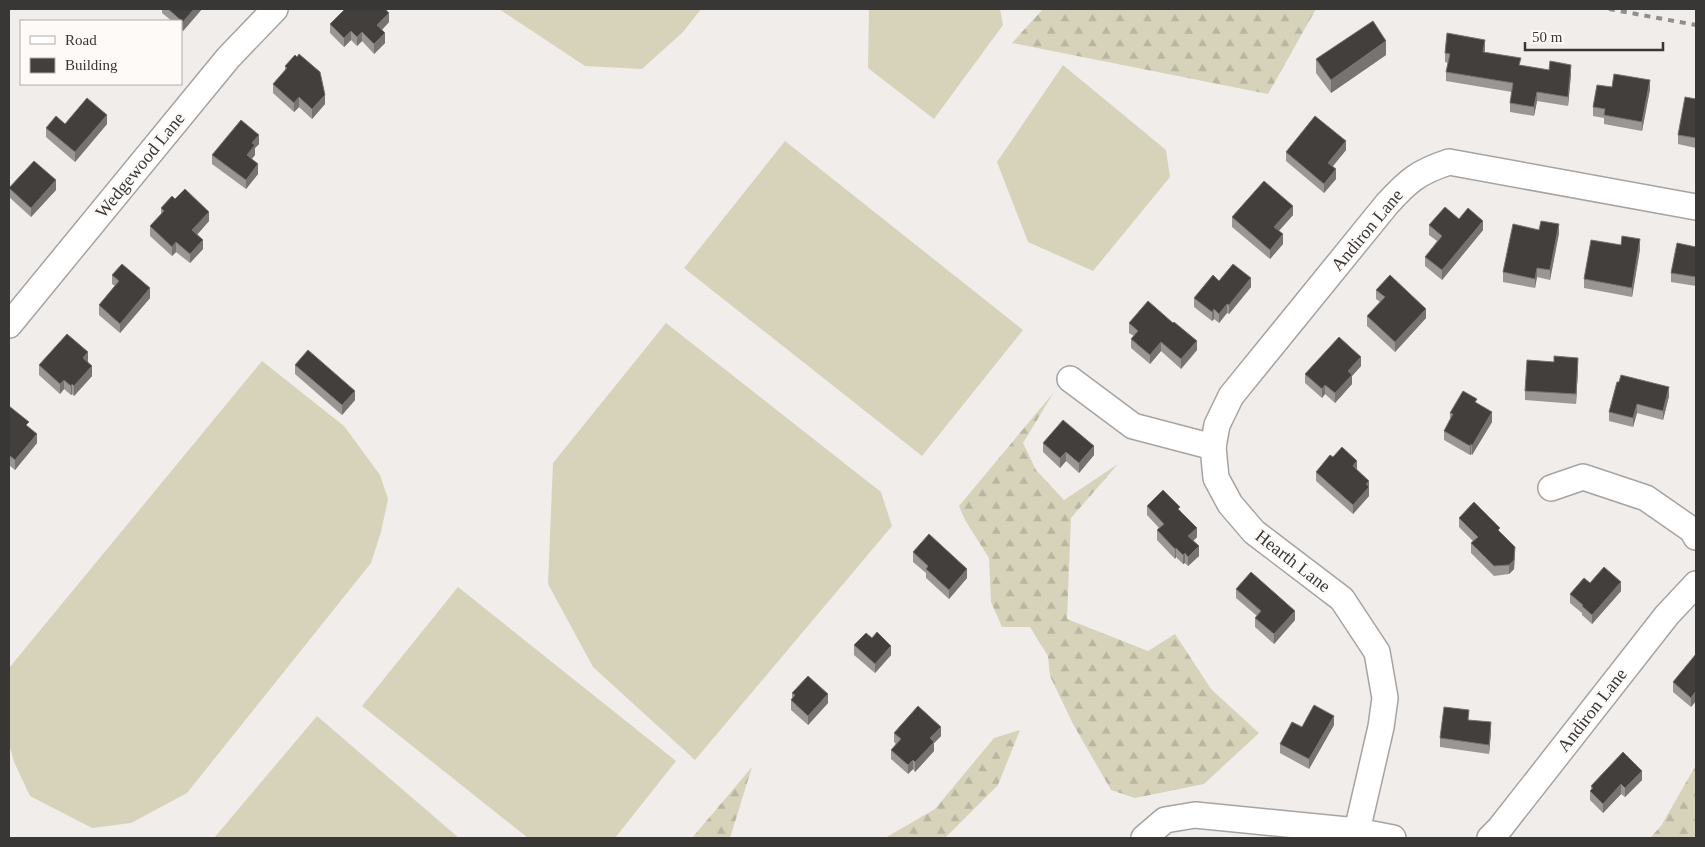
<svg xmlns="http://www.w3.org/2000/svg" width="1705" height="847" font-family="'Times New Roman',serif">
<defs>
<pattern id="forest-firs" width="22" height="20" patternUnits="userSpaceOnUse" patternTransform="scale(1.25)"><rect width="22" height="20" fill="#d7d3ba"/><path d="M5 1l3.5 6h-7zM16 11l3.5 6h-7z" fill="#b9b6a0"/></pattern>
</defs>
<rect width="100%" height="100%" fill="#f1edeb"/>
<!-- grass -->
<g fill="#d7d3ba">
<polygon points="499,9 701,9 683,32 642,69 585,66"/>
<polygon points="869,9 1000,9 1003,25 934,119 868,68"/>
<polygon points="1063,65 1166,150 1170,177 1093,271 1028,242 997,162"/>
<polygon points="785,141 1023,330 922,456 684,268"/>
<polygon points="666,323 881,492 892,526 695,760 593,667 548,584 553,463"/>
<polygon points="262,361 344,426 380,475 388,499 381,532 371,563 187,793 131,823 92,828 30,796 14,762 9,744 9,668"/>
<polygon points="458,587 676,761 615,838 528,838 362,706"/>
<polygon points="317,716 459,838 214,838"/>
</g>
<!-- forest -->
<g fill="url(#forest-firs)">
<polygon points="1043,9 1316,9 1268,94 1012,43"/>
<polygon points="1054,392 1023,443 1036,470 1064,500 1118,464 1071,518 1067,619 1148,651 1175,634 1211,689 1259,733 1204,784 1135,798 1111,790 1073,724 1050,676 1048,656 1030,627 1002,627 991,602 989,558 965,520 959,506"/>
<polygon points="1020,730 998,785 945,838 885,838 935,809 994,738"/>
<polygon points="1696,765 1696,838 1650,838 1661,826"/>
<polygon points="752,767 730,838 692,838"/>
</g>
<g fill="none" stroke-linecap="round" stroke-linejoin="round">
<defs>
<g id="minor">
<polyline points="9,325 228,58 275,9"/>
<polyline points="1070,379 1133,426 1213,447 1216,478 1230,504 1254,532 1342,599 1377,652 1385,698 1381,727 1357,831"/>
<path d="M1213,447L1217,425L1231,396L1387,204C1408,181 1418,172 1449,162L1696,207"/>
<polyline points="1551,488 1583,477 1646,498 1692,530 1696,537"/>
<polyline points="1144,838 1165,820 1195,815 1357,831 1393,838"/>
<polyline points="1490,838 1500,828 1667,615 1696,584"/>
</g>
</defs>
<!-- minor casing -->
<use href="#minor" stroke="#a7a3a1" stroke-width="28"/>
<!-- minor -->
<use href="#minor" stroke="#fff" stroke-width="25"/>
<!-- rail -->
<polyline stroke="#908e8c" stroke-width="4" stroke-dasharray="6 6" stroke-linecap="butt" points="1609,9 1696,25"/>
</g>
<!-- wall -->
<g fill="#9a9694">
<polygon points="162,9 202,9 183,31 181,29 181,21 172,21 162,13"/>
<polygon points="387,9 389,22 382,30 385,43 374,54 362,41 357,46 351,40 344,47 330,33 330,24"/>
<polygon points="1485,49 1485,52 1521,66 1571,74 1568,106 1537,101 1534,116 1510,112 1510,103 1512,92 1446,81 1446,72 1448,63 1445,62 1445,53"/>
<polygon points="1386,55 1331,93 1316,73 1316,59"/>
<polygon points="285,66 325,104 312,119 299,107 294,112 273,93 273,84 285,71"/>
<polygon points="1612,87 1650,89 1642,131 1604,124 1604,118 1593,116 1593,107"/>
<polygon points="1696,99 1696,148 1678,144 1678,135"/>
<polygon points="65,124 107,124 75,162 46,137 46,128"/>
<polygon points="259,144 255,148 255,155 252,159 258,174 246,189 212,164 212,155"/>
<polygon points="1346,150 1333,166 1336,179 1324,193 1286,161 1286,152"/>
<polygon points="9,188 56,190 31,217 9,197"/>
<polygon points="175,199 209,221 197,235 203,249 190,263 176,252 172,256 150,236 150,226 161,214 161,208"/>
<polygon points="1293,215 1279,231 1283,244 1270,259 1232,227 1232,217"/>
<polygon points="1459,219 1483,230 1442,280 1425,266 1425,257 1437,241 1429,235 1429,225"/>
<polygon points="1539,230 1559,233 1550,280 1537,277 1535,288 1503,282 1503,272"/>
<polygon points="1696,247 1696,286 1671,282 1671,273"/>
<polygon points="1640,249 1632,297 1584,288 1584,279"/>
<polygon points="112,275 150,298 120,333 99,315 99,305 115,286 112,284"/>
<polygon points="1219,281 1251,287 1229,314 1227,313 1219,323 1214,319 1212,321 1194,307 1194,298"/>
<polygon points="1376,290 1426,318 1395,352 1367,326 1367,316 1380,302 1376,299"/>
<polygon points="1129,323 1197,350 1181,369 1161,351 1150,364 1131,348 1131,339 1134,336 1129,333"/>
<polygon points="87,362 92,376 74,396 72,394 71,395 64,389 60,394 39,375 39,365"/>
<polygon points="295,365 355,400 342,415 295,374"/>
<polygon points="1361,366 1352,376 1352,384 1335,403 1325,394 1322,398 1305,383 1305,374"/>
<polygon points="1578,367 1576,404 1525,400 1525,391"/>
<polygon points="1669,396 1663,420 1637,413 1633,427 1609,421 1609,412"/>
<polygon points="1477,403 1492,422 1472,455 1471,454 1470,455 1444,440 1444,431 1450,419 1450,413"/>
<polygon points="9,406 29,428 37,443 15,470 9,465"/>
<polygon points="1043,443 1094,455 1079,473 1066,461 1060,468 1043,452"/>
<polygon points="1333,457 1357,470 1369,486 1369,496 1353,514 1316,481 1316,472"/>
<polygon points="1147,506 1180,510 1197,537 1193,541 1199,556 1188,566 1185,563 1183,564 1176,557 1175,559 1157,540 1157,530 1159,528 1147,515"/>
<polygon points="1459,518 1500,532 1515,556 1514,569 1509,574 1494,576 1471,553 1471,543 1473,541 1459,527"/>
<polygon points="913,552 967,578 949,599 926,578 926,573 913,562"/>
<polygon points="1590,583 1621,591 1592,624 1582,615 1582,613 1570,603 1570,594"/>
<polygon points="1236,589 1295,620 1274,644 1255,627 1255,618 1257,616 1236,598"/>
<polygon points="854,645 891,655 875,673 854,655"/>
<polygon points="1673,682 1696,701 1691,707 1673,692"/>
<polygon points="792,693 828,703 808,725 791,710 791,700 792,698"/>
<polygon points="1469,720 1491,732 1489,754 1440,747 1440,738"/>
<polygon points="1334,725 1309,769 1280,753 1280,744 1302,727"/>
<polygon points="894,733 941,736 934,743 934,751 915,772 913,769 908,774 891,759 891,750 896,744 894,742"/>
<polygon points="1642,780 1625,797 1621,794 1603,813 1590,800 1590,791 1591,790 1591,786"/>
</g>
<!-- shaded-wall -->
<g fill="#767371">
<polygon points="194,9 202,9 183,31 183,22"/>
<polygon points="385,9 387,9 387,15 389,13 389,22 377,35 377,25"/>
<polygon points="351,31 351,40 344,47 344,38"/>
<polygon points="362,32 362,41 357,46 357,37"/>
<polygon points="385,33 385,43 374,54 374,44"/>
<polygon points="1485,40 1485,49 1483,61 1483,52"/>
<polygon points="1386,41 1386,55 1331,93 1331,80"/>
<polygon points="1571,65 1571,74 1568,106 1568,97"/>
<polygon points="1650,80 1650,89 1642,131 1642,122"/>
<polygon points="1537,92 1537,101 1534,116 1534,107"/>
<polygon points="325,95 325,104 312,119 312,109"/>
<polygon points="299,97 299,107 294,112 294,103"/>
<polygon points="107,115 107,124 75,162 75,152"/>
<polygon points="259,135 259,144 255,148 255,155 247,164 247,155 252,143"/>
<polygon points="1346,141 1346,150 1328,172 1328,163"/>
<polygon points="258,164 258,174 246,189 246,180"/>
<polygon points="1336,169 1336,179 1324,193 1324,184"/>
<polygon points="56,180 56,190 31,217 31,208"/>
<polygon points="1293,206 1293,215 1274,236 1274,227"/>
<polygon points="209,212 209,221 192,240 192,230"/>
<polygon points="1483,221 1483,230 1442,280 1442,270"/>
<polygon points="1559,224 1559,233 1550,280 1550,270"/>
<polygon points="1283,234 1283,244 1270,259 1270,250"/>
<polygon points="1640,239 1640,249 1632,297 1632,288"/>
<polygon points="203,240 203,249 190,263 190,254"/>
<polygon points="176,242 176,252 172,256 172,247"/>
<polygon points="1537,268 1537,277 1535,288 1535,279"/>
<polygon points="1251,278 1251,287 1229,314 1229,305"/>
<polygon points="150,288 150,298 120,333 120,324"/>
<polygon points="1227,304 1227,313 1219,323 1219,314"/>
<polygon points="1214,309 1214,319 1212,321 1212,312"/>
<polygon points="1426,309 1426,318 1395,352 1395,342"/>
<polygon points="1197,341 1197,350 1181,369 1181,359"/>
<polygon points="1161,342 1161,351 1150,364 1150,355"/>
<polygon points="88,352 88,362 83,367 83,358"/>
<polygon points="1361,357 1361,366 1352,376 1352,384 1335,403 1335,393 1348,371"/>
<polygon points="1578,358 1578,367 1576,404 1576,394"/>
<polygon points="92,366 92,376 74,396 74,386"/>
<polygon points="64,380 64,389 60,394 60,384"/>
<polygon points="72,384 72,394 71,395 71,386"/>
<polygon points="1325,385 1325,394 1322,398 1322,389"/>
<polygon points="1669,387 1669,396 1663,420 1663,411"/>
<polygon points="355,391 355,400 342,415 342,405"/>
<polygon points="1637,404 1637,413 1633,427 1633,418"/>
<polygon points="1492,412 1492,422 1472,455 1472,446"/>
<polygon points="37,434 37,443 15,470 15,460"/>
<polygon points="1471,444 1471,454 1470,455 1470,446"/>
<polygon points="1094,446 1094,455 1079,473 1079,463"/>
<polygon points="1066,452 1066,461 1060,468 1060,458"/>
<polygon points="1357,461 1357,470 1353,466"/>
<polygon points="1369,481 1369,496 1353,514 1353,505 1366,484"/>
<polygon points="1197,528 1197,537 1188,546 1188,536"/>
<polygon points="1199,546 1199,556 1188,566 1188,557"/>
<polygon points="1515,547 1514,569 1509,574 1509,565"/>
<polygon points="1176,548 1176,557 1175,559 1175,549"/>
<polygon points="1185,553 1185,563 1183,564 1183,555"/>
<polygon points="967,569 967,578 949,599 949,590"/>
<polygon points="1621,582 1621,591 1592,624 1592,615"/>
<polygon points="1295,611 1295,620 1274,644 1274,634"/>
<polygon points="891,646 891,655 875,673 875,664"/>
<polygon points="1696,691 1696,701 1691,707 1691,698"/>
<polygon points="828,694 828,703 808,725 808,716"/>
<polygon points="1334,716 1334,725 1309,769 1309,759"/>
<polygon points="1491,722 1491,732 1489,754 1489,745"/>
<polygon points="941,727 941,736 934,743 934,751 915,772 915,762 930,738"/>
<polygon points="913,760 913,769 908,774 908,765"/>
<polygon points="1642,771 1642,780 1625,797 1625,788"/>
<polygon points="1621,784 1621,794 1603,813 1603,804"/>
</g>
<!-- building -->
<g fill="#423f3d" stroke="#767371">
<polygon points="168,9 194,9 183,22"/>
<polygon points="345,9 385,9 389,13 377,25 385,33 374,44 362,32 357,37 351,31 344,38 330,24"/>
<polygon points="1373,21 1386,41 1331,80 1316,59"/>
<polygon points="1447,33 1485,40 1483,52 1521,58 1519,65 1549,70 1550,61 1571,65 1568,97 1537,92 1534,107 1510,103 1513,83 1446,72 1450,54 1445,53"/>
<polygon points="299,54 320,72 325,95 312,109 299,97 294,103 273,84 287,68 285,66 295,55 297,57"/>
<polygon points="1614,74 1650,80 1642,122 1604,115 1605,109 1593,107 1597,85 1612,87"/>
<polygon points="1685,97 1696,99 1696,138 1678,135"/>
<polygon points="87,98 107,115 75,152 46,128 56,116 65,124"/>
<polygon points="1315,116 1346,141 1328,163 1336,169 1324,184 1286,152"/>
<polygon points="241,120 259,135 252,143 255,145 247,155 258,164 246,180 212,155"/>
<polygon points="34,161 56,180 31,208 9,188"/>
<polygon points="1264,181 1293,206 1274,227 1283,234 1270,250 1232,217"/>
<polygon points="185,189 209,212 192,230 203,240 190,254 176,242 172,247 150,226 164,211 161,208 172,196 175,199"/>
<polygon points="1445,207 1459,219 1468,208 1483,221 1442,270 1425,257 1442,236 1429,225"/>
<polygon points="1541,221 1559,224 1550,270 1537,268 1535,279 1503,272 1513,224 1539,230"/>
<polygon points="1622,236 1640,239 1632,288 1584,279 1591,240 1621,245"/>
<polygon points="1677,243 1696,247 1696,277 1671,273"/>
<polygon points="122,264 150,288 120,324 99,305 119,281 112,275"/>
<polygon points="1233,264 1251,278 1229,305 1227,304 1219,314 1214,309 1212,312 1194,298 1213,275 1219,281"/>
<polygon points="1390,275 1426,309 1395,342 1367,316 1385,297 1376,290"/>
<polygon points="1148,301 1173,323 1174,322 1197,341 1181,359 1161,342 1150,355 1131,339 1138,331 1129,323"/>
<polygon points="67,334 88,352 83,358 92,366 74,386 72,384 71,386 64,380 60,384 39,365"/>
<polygon points="1339,337 1361,357 1348,371 1352,375 1335,393 1325,385 1322,389 1305,374"/>
<polygon points="308,350 355,391 342,405 295,365"/>
<polygon points="1554,356 1578,358 1576,394 1525,391 1527,360 1554,362"/>
<polygon points="1621,375 1669,387 1663,411 1637,404 1633,418 1609,412 1617,382 1619,382"/>
<polygon points="1463,391 1477,399 1475,402 1492,412 1472,446 1471,444 1470,446 1444,431 1453,414 1450,413"/>
<polygon points="9,406 29,422 26,425 37,434 15,460 9,455"/>
<polygon points="1063,420 1094,446 1079,463 1066,452 1060,458 1043,443"/>
<polygon points="1342,447 1357,461 1353,466 1369,481 1366,484 1369,487 1353,505 1316,472 1330,455 1333,457"/>
<polygon points="1163,490 1180,507 1178,509 1197,528 1188,536 1199,546 1188,557 1185,553 1183,555 1176,548 1175,549 1157,530 1164,524 1147,506"/>
<polygon points="1474,502 1500,528 1498,530 1515,547 1514,560 1509,565 1494,566 1471,543 1478,537 1459,518"/>
<polygon points="929,534 967,569 949,590 926,569 928,566 913,552"/>
<polygon points="1604,567 1621,582 1592,615 1582,606 1583,605 1570,594 1584,578 1590,583"/>
<polygon points="1251,572 1295,611 1274,634 1255,618 1261,611 1236,589"/>
<polygon points="877,632 891,646 875,664 854,645 866,633 872,638"/>
<polygon points="1696,654 1696,691 1691,698 1673,682"/>
<polygon points="808,676 828,694 808,716 791,700 795,695 792,693"/>
<polygon points="1314,705 1334,716 1309,759 1280,744 1292,722 1302,727"/>
<polygon points="918,706 941,727 930,738 934,742 915,762 913,760 908,765 891,750 901,739 894,733"/>
<polygon points="1444,707 1469,710 1468,720 1491,722 1489,745 1440,738"/>
<polygon points="1623,752 1642,771 1625,788 1621,784 1603,804 1590,791 1593,788 1591,786"/>
</g>
<g text-anchor="middle" stroke-width="5" stroke-linejoin="round" paint-order="stroke">
<!-- street labels -->
<g font-size="18" fill="#383736" stroke="#fefaf8">
<text transform="translate(140 165) rotate(-51)" y="6">Wedgewood Lane</text>
<text transform="translate(1367 230) rotate(-50)" y="6">Andiron Lane</text>
<text transform="translate(1293 561) rotate(38)" y="6">Hearth Lane</text>
<text transform="translate(1592 710) rotate(-52)" y="6">Andiron Lane</text>
</g>
</g>
<!-- border -->
<rect width="1705" height="847" fill="none" stroke="#383736" stroke-width="20"/>
<!-- legend -->
<rect x="20" y="20" width="162" height="65" fill="#fefaf8" stroke="#afacaa"/>
<rect x="30" y="36" width="25" height="8" fill="#ffffff" stroke="#afacaa"/>
<text x="65" y="45" font-size="15" fill="#383736">Road</text>
<rect x="30" y="58" width="25" height="15" fill="#423f3d" stroke="#afacaa"/>
<text x="65" y="70" font-size="15" fill="#383736">Building</text>
<!-- scale -->
<path d="M1525 42v8h138v-8" fill="none" stroke="#383736" stroke-width="2.5"/>
<text x="1532" y="42" font-size="15" fill="#383736" stroke="#fefaf8" stroke-width="4" paint-order="stroke">50 m</text>
</svg>
